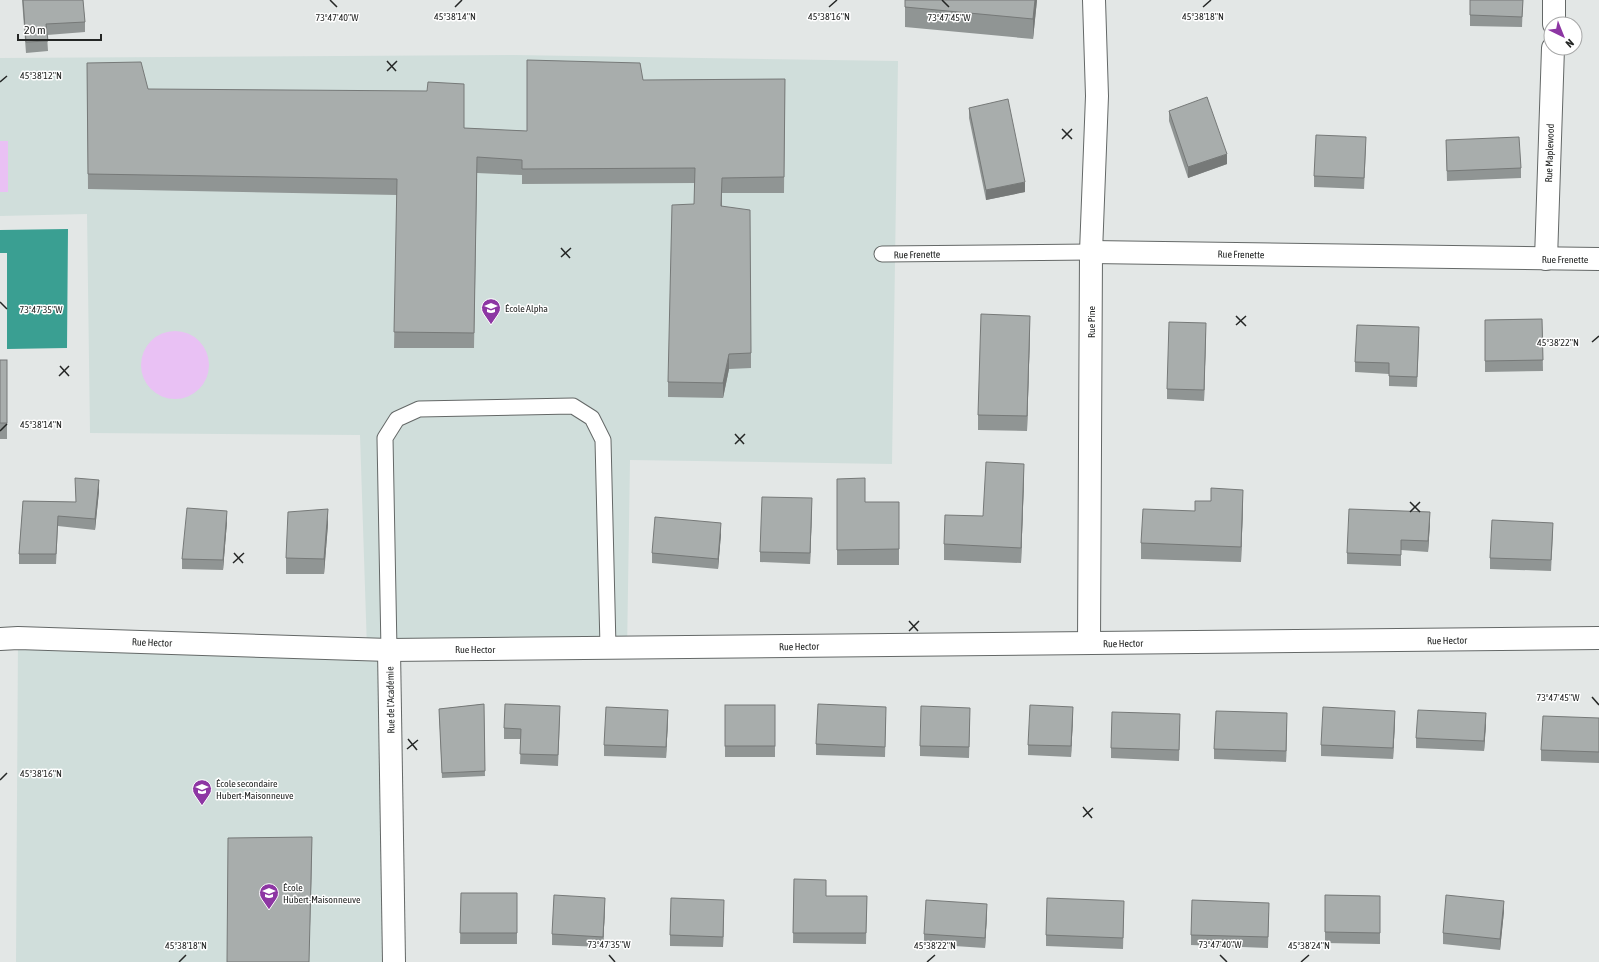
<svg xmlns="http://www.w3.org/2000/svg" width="1599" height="962" font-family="'Asap Condensed',sans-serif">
<rect width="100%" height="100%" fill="#e3e7e6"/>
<!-- built -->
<polygon fill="#d0dedb" points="514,55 898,61 892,464 630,460 627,652 389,650 385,962 16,962 18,638 367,649 360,435 90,433 87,214 0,216 0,58"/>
<!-- green -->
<g fill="#e9c1f4">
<rect x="0" y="141" width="8" height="51"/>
<circle cx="175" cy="365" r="34"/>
</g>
<!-- water -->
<polygon fill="#3a9f92" points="68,229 67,348 7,349 7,253 0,253 0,230"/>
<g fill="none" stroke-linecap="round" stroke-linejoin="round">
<defs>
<g id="lane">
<polyline points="882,254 1091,252"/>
<polyline points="389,650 385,438 397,419 419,409 573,406 592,418 603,440 608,647"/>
</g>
<g id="street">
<polyline points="1554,24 1554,0"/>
<polyline points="1091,252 1599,259"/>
<polyline points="1546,259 1553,48"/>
<polyline points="0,639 18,638 389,650 1599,638"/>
<polyline points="1089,643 1091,252 1097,96 1094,0"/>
<polyline points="389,650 394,962"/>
</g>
</defs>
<!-- lane casing -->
<use href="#lane" stroke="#646867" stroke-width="17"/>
<!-- street casing -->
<use href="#street" stroke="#646867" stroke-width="24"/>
<!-- lane -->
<use href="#lane" stroke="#fff" stroke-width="15"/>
<!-- street -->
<use href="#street" stroke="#fff" stroke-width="22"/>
</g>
<!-- wall -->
<g fill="#909594">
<polygon points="22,0 83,0 85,22 85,32 47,35 48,51 26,53"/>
<polygon points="905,0 1037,0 1033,39 905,27"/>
<polygon points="1523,0 1522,27 1470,26 1470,15"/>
<polygon points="87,63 148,89 464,128 527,131 643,80 785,79 784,193 722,193 722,206 751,353 751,368 729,369 723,398 668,397 668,382 694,204 695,183 522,184 522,175 477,173 474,348 394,348 397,195 88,189"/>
<polygon points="969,108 1025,192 986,200 969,118"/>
<polygon points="1169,111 1227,164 1188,178 1169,121"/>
<polygon points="1446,140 1521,168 1521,178 1447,181"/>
<polygon points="1366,147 1364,189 1314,187 1314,176"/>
<polygon points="1542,319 1543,371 1485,372 1485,320"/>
<polygon points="1030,331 1027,431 978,430 978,415"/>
<polygon points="1206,333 1204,401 1167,399 1167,389"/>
<polygon points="1419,337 1417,387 1389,386 1389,374 1355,372 1355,362"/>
<rect x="0" y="360" width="7" height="79"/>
<polygon points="837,479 865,502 899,502 899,565 837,565"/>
<polygon points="1024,479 1021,563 944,560 944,544 983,516"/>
<polygon points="99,491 95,530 58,526 56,564 19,564 19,554 23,501 76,502"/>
<polygon points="1211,501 1243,505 1241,562 1141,559 1141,543 1195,511"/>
<polygon points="812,509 810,564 760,562 760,552"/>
<polygon points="227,522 223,570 182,569 182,559"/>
<polygon points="1430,523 1428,552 1401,550 1401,566 1347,564 1347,553"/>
<polygon points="328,524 324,574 286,574 286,558"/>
<polygon points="1553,533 1551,571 1490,569 1490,558"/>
<polygon points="721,534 718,569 652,563 652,553"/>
<polygon points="484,704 485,776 442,778 439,709"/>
<rect x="725" y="705" width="50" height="52"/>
<polygon points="560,716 558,766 520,764 521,739 504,739 504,728"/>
<polygon points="886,717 885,757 816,755 816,744"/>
<polygon points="1073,717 1071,757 1028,755 1028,745"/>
<polygon points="970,718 969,758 920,756 920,746"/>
<polygon points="1599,718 1599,763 1541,761 1541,750"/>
<polygon points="668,720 666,758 604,756 604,745"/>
<polygon points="1395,721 1393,759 1321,756 1321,745"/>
<polygon points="1287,724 1286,762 1214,759 1214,749"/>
<polygon points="1486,724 1484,751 1416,748 1416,738"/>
<polygon points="1180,725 1179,761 1111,758 1111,748"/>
<polygon points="794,879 826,896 867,896 866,944 793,943"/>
<polygon points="461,893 517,893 517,944 460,944"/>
<polygon points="1325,895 1380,896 1380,944 1325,943"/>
<polygon points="605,908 603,947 552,945 552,934"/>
<polygon points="724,911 723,947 670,946 670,935"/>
<polygon points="1124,911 1123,949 1046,946 1046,935"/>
<polygon points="1504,911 1500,950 1443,944 1443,933"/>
<polygon points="1269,913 1268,948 1191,945 1191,935"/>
<polygon points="987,914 985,948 924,944 924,934"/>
</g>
<!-- shaded-wall -->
<g fill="#767978">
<polygon points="1035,0 1037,0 1033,39 1033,19"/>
<polygon points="1227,154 1227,164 1188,178 1188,167"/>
<polygon points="722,178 722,193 721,221 721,206"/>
<polygon points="1025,182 1025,192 986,200 986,190"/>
<polygon points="1030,316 1030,331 1027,431 1027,416"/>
<polygon points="1206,323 1206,333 1204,401 1204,390"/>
<polygon points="729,354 729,369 723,398 723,383"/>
<polygon points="1024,464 1024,479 1021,563 1021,548"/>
<polygon points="99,480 99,491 95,530 95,519"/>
<polygon points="1243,490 1243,505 1241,562 1241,547"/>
<polygon points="812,498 812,509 810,564 810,553"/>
<polygon points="328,509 328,524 324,574 324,559"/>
<polygon points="227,511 227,522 223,570 223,560"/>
<polygon points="1430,512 1430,523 1428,552 1428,541"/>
<polygon points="721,523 721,534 718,569 718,559"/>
<polygon points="1073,707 1073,717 1071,757 1071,746"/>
<polygon points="668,710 668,720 666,758 666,747"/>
<polygon points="1395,711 1395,721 1393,759 1393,748"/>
<polygon points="1287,713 1287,724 1286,762 1286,751"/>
<polygon points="1486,713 1486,724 1484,751 1484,741"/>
<polygon points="312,837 312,857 309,962"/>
<polygon points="605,898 605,908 603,947 603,937"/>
<polygon points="724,900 724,911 723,947 723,937"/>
<polygon points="1504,901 1504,911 1500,950 1500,939"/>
<polygon points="987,904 987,914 985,948 985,938"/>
</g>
<!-- building -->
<g fill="#a8adac" stroke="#767978">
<polygon points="23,0 83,0 85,22 46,24 48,41 26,42"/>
<polygon points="905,0 1035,0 1033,19 905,7"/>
<polygon points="1470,0 1523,0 1522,17 1470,15"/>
<polygon points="527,60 640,63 643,80 785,79 784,177 722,178 721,206 750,210 751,353 729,354 723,383 668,382 672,205 694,204 695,168 522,169 522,160 477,157 474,333 394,332 397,179 88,174 87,63 141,62 148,89 427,91 428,82 464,84 464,128 527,131"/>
<polygon points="1207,97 1227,154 1188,167 1169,111"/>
<polygon points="1008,99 1025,182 986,190 969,108"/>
<polygon points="1316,135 1366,137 1364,178 1314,176"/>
<polygon points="1519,137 1521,168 1447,171 1446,140"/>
<polygon points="981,314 1030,316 1027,416 978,415"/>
<polygon points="1542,319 1543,360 1485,361 1485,320"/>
<polygon points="1169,322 1206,323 1204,390 1167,389"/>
<polygon points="1357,325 1419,327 1417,377 1389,376 1389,363 1355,362"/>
<rect x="0" y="360" width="7" height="63"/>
<polygon points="986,462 1024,464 1021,548 944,544 945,515 983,516"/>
<polygon points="75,478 99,480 95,519 58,516 56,554 19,554 23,501 76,502"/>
<polygon points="865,478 865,502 899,502 899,549 837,550 837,479"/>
<polygon points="1211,488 1243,490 1241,547 1141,543 1143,509 1195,511 1195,501 1211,501"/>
<polygon points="762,497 812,498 810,553 760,552"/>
<polygon points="187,508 227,511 223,560 182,559"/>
<polygon points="328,509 324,559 286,558 288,512"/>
<polygon points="1349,509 1430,512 1428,541 1401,540 1401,555 1347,553"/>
<polygon points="655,517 721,523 718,559 652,553"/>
<polygon points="1492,520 1553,523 1551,560 1490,558"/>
<polygon points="484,704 485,771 442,773 439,709"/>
<polygon points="505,704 560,706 558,755 520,754 521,729 504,728"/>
<polygon points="818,704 886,707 885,747 816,744"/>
<rect x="725" y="705" width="50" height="41"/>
<polygon points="1030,705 1073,707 1071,746 1028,745"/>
<polygon points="921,706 970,708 969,747 920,746"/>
<polygon points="606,707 668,710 666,747 604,745"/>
<polygon points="1323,707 1395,711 1393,748 1321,745"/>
<polygon points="1418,710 1486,713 1484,741 1416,738"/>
<polygon points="1216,711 1287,713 1286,751 1214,749"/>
<polygon points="1112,712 1180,714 1179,750 1111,748"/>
<polygon points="1543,716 1599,718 1599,752 1541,750"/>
<polygon points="312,837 309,962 227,962 228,838"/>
<polygon points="794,879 826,880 826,896 867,896 866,933 793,933"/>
<polygon points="461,893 517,893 517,933 460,933"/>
<polygon points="554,895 605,898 603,937 552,934"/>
<polygon points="1325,895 1380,896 1380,933 1325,932"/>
<polygon points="1446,895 1504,901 1500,939 1443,933"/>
<polygon points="671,898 724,900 723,937 670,935"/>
<polygon points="1047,898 1124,901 1123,938 1046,935"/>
<polygon points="926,900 987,904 985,938 924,934"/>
<polygon points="1192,900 1269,903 1268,937 1191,935"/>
</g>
<!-- ticks -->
<path fill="none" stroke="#242625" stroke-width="1.5" d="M330,0L337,7M942,0L949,7M455,7L462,0M829,7L837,0M1203,7L1211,0M387,61L396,71M387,71L397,61M0,82L7,76M1062,129L1072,139M1062,139L1072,129M561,248L570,258M561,257L571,248M0,302L7,309M1236,316L1246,326M1236,325L1246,316M1592,342L1599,336M60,366L69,376M59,376L69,366M0,431L7,424M735,434L744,444M735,444L745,434M1410,502L1420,512M1410,512L1420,502M234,553L243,563M233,563L244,553M909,621L918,631M909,631L919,621M1592,697L1599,705M408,739L417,750M407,749L418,740M0,780L7,773M1083,807L1092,818M1083,817L1093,808M609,955L615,962M1220,955L1227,962M179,962L186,955M927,962L935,955M1301,962L1309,955"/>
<!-- icons -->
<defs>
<symbol id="school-pin" viewBox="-11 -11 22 30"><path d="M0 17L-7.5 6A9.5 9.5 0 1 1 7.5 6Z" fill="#8d36a3" stroke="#fff"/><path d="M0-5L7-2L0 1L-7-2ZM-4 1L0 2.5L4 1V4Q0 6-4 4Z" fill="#fff"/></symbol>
</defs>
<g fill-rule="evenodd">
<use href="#school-pin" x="480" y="297" width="22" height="30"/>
<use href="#school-pin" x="191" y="778" width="22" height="30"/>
<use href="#school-pin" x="258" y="882" width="22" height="30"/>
</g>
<g text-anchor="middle" stroke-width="3" stroke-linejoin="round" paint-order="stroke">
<!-- street labels -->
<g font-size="10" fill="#242625" stroke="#fff">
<text transform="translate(1549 153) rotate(-88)" y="4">Rue Maplewood</text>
<text transform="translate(917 254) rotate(-1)" y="4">Rue Frenette</text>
<text transform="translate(1241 254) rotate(1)" y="4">Rue Frenette</text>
<text x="1565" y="263">Rue Frenette</text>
<text transform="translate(1091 322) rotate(-90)" y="4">Rue Pine</text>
<text transform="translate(1447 640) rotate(-1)" y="4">Rue Hector</text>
<text transform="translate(152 642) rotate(2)" y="4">Rue Hector</text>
<text transform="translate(1123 643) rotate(-1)" y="4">Rue Hector</text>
<text transform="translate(799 646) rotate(-1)" y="4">Rue Hector</text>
<text x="475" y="653">Rue Hector</text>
<text transform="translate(390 700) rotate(-91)" y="4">Rue de l'Académie</text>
</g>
<!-- poi labels -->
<g font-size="10" fill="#242625" stroke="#fff" text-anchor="start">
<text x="505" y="312">École Alpha</text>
<text x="216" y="787">École secondaire<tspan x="216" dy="12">Hubert-Maisonneuve</tspan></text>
<text x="283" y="891">École<tspan x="283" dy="12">Hubert-Maisonneuve</tspan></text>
</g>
</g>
<g font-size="10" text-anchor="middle" fill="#242625" stroke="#fff" stroke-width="3" stroke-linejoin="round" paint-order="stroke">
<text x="455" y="20">45°38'14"N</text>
<text x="829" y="20">45°38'16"N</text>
<text x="1203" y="20">45°38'18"N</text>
<text x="337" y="21">73°47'40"W</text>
<text x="949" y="21">73°47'45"W</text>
<text x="41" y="79">45°38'12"N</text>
<text x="41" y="313">73°47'35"W</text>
<text x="1558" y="346">45°38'22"N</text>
<text x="41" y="428">45°38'14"N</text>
<text x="1558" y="701">73°47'45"W</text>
<text x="41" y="777">45°38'16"N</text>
<text x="609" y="948">73°47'35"W</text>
<text x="1220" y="948">73°47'40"W</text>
<text x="186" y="949">45°38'18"N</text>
<text x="935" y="949">45°38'22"N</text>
<text x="1309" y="949">45°38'24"N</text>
</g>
<!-- north arrow -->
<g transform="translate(1563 36) rotate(137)"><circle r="19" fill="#ffffff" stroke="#a7a8a8"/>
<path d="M0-3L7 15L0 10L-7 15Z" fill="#8d36a3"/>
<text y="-6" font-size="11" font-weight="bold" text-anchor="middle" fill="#242625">N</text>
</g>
<!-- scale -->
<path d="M18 34v6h83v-6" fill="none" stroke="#242625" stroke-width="2"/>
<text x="24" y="34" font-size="12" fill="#242625" stroke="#ffffff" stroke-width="3" paint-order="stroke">20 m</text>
</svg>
